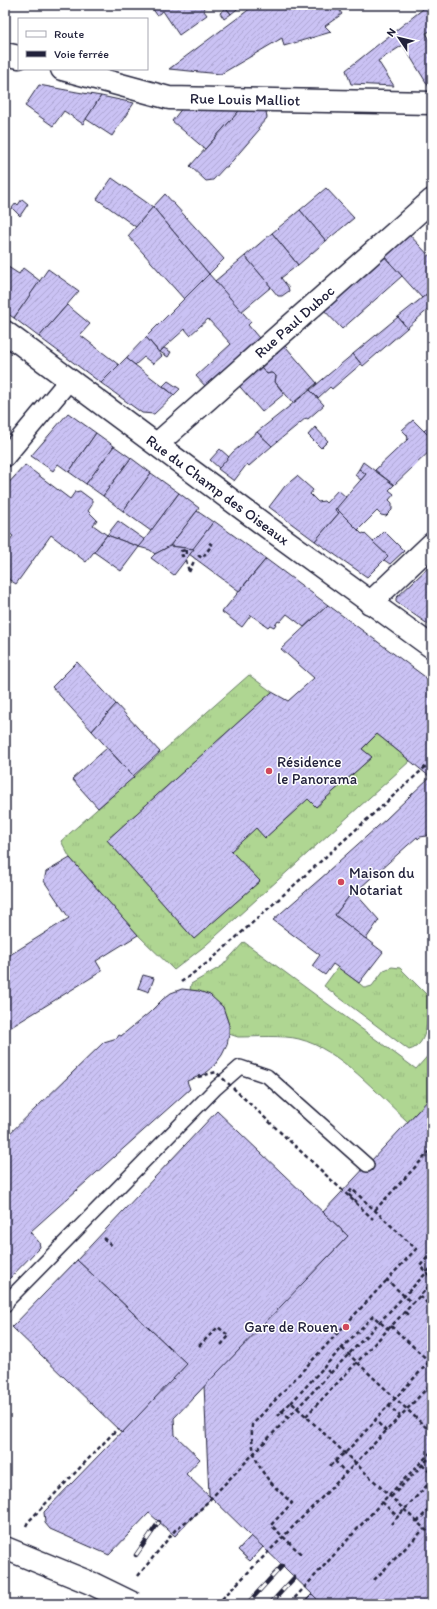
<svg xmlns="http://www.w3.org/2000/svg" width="437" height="1609" font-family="Itim,sans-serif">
<defs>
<pattern id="grass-tufts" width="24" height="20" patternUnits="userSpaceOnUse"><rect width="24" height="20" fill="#afd692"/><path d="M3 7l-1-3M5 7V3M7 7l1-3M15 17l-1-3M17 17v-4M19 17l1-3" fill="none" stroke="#96b77f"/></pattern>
<pattern id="building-hatch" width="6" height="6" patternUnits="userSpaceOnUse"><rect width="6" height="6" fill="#cac2f4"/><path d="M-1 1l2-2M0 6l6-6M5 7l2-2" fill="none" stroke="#ada6d2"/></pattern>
</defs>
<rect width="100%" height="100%" fill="#fff"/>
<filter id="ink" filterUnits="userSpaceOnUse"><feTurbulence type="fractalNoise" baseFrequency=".025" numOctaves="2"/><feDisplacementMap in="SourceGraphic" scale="8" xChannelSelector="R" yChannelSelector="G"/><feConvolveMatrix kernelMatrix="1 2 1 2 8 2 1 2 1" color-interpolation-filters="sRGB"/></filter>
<g filter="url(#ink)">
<!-- grass -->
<g fill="url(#grass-tufts)" stroke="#687c66">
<polygon points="249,675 272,692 107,840 194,939 260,881 231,851 256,828 265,838 308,799 316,807 372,757 362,749 377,734 410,761 206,945 174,970 138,935 70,858 61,841"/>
<path d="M244,942L416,1069L432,1051V1096L408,1122C378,1094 339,1049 299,1039C284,1035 255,1037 238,1037L229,1034C229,1009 215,993 190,990L191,984L222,966Z"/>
<path d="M338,967L365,988L372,986L384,970L392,967L400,968L429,997C427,1014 430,1045 409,1050L324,986Z"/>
</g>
<!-- building -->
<g fill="url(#building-hatch)" stroke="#22223b">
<polygon points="150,5 204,5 205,7 204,11 207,15 179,35 163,11 157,15"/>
<polygon points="224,5 242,5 231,14"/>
<polygon points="255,5 336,5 342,14 325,26 331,32 284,46 282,38 221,74 169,69"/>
<polygon points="428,5 432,5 432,30 426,33 432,43 432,88 429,87 403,45 378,61 394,86 351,84 346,70"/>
<polygon points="226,8 231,14 224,19 220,13"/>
<polygon points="39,85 77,92 101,96 83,124 64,111 53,126 25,106"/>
<polygon points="101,96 134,103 112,136 86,119"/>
<polygon points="183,107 240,110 205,149 172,121"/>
<polygon points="240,110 266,111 267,118 258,128 259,130 227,167 225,167 213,180 206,181 190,166"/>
<polygon points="112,178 153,207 136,227 97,199"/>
<polygon points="326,188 354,218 326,241 300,210"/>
<polygon points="165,194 224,259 209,274 153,207"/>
<polygon points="22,199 28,204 20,216 12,208 16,203 18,205"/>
<polygon points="153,207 209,274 184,299 128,236"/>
<polygon points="300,210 326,241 298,265 272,233"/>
<polygon points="407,232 432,259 432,289 422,298 381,253"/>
<polygon points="272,233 298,265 281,278 288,287 289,291 282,296 278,296 245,256"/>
<polygon points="381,253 402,276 342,329 321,307"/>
<polygon points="245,256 271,287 241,312 215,281"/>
<polygon points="5,265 19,274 23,268 40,281 14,318 5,312"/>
<polygon points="48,269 79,291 39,337 14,318"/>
<polygon points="209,274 251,322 248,325 259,338 206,387 196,376 231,344 208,319 190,335 185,329 159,352 146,337"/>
<polygon points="427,294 432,300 432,306 407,328 398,317"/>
<polygon points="67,305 90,324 80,335 119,365 101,383 39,337"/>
<polygon points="398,317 407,328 363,366 353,354"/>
<polygon points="146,337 162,356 153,364 144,357 135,365 126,358"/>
<polygon points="280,340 317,383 293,403 275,382 276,376 274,374 271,373 267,374 256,361"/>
<polygon points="164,348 171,352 168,357 160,352"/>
<polygon points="353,354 361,364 332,389 330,387 318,398 310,390"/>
<polygon points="126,358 174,395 154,414 142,413 101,383"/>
<polygon points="256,361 267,374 271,373 274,374 276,376 275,382 284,394 262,412 234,380"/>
<polygon points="168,381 180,389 174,395 163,386"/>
<polygon points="310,390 324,405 308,419 306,418 272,446 257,432"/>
<polygon points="68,413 96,433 69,472 58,464 53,471 31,456"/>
<polygon points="413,420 432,439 432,449 394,485 375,470 408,439 407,435 402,430"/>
<polygon points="432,423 432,439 424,431"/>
<polygon points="315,427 328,441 321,448 308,435"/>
<polygon points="257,432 272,446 249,466 247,464 234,481 218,469 233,452"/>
<polygon points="96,433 114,446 86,484 69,472"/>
<polygon points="114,446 131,458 103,496 86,484"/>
<polygon points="220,449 229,457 219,468 210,460"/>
<polygon points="131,458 151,473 123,511 103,496"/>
<polygon points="363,462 394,485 389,490 394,494 389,500 392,503 392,510 386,516 381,515 377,511 358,530 336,508 366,474 359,469"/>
<polygon points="25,465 70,499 75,492 80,491 92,500 92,505 88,511 97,520 93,525 107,535 86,562 51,535 16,584 5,577 5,546 13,536 5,530 5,487"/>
<polygon points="359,469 366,474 361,480 355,475"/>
<polygon points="151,473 179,493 151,531 123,511"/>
<polygon points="297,476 313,490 310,494 318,502 324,501 326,503 338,490 346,497 335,510 339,513 315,541 269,507 285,486"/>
<polygon points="179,493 199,508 197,511 170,546 155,554 150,550 139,547"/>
<polygon points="336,508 362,534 364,533 388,556 367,577 315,541 339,513 335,510"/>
<polygon points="197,511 213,522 194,549 170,546"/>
<polygon points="118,521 145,540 139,547 107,535"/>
<polygon points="214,521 266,559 239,591 189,554"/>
<polygon points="384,531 404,551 390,564 384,560 388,556 373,542"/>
<polygon points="107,535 139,547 121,571 94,552"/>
<polygon points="170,546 194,549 174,575 151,558 155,554"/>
<polygon points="266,559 328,605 304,627 287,614 280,622 278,621 274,627 270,625 268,627 251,615 242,627 222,612"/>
<polygon points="432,564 432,627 396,602 396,598"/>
<polygon points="328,605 432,682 432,775 430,777 377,734 362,749 372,757 316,807 308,799 265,838 256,828 231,851 260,881 194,939 107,840 272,692 288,701 314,678 281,649"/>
<polygon points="77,662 116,704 92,731 52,687"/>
<polygon points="116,704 160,752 133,776 92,731"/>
<polygon points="107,748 134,777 98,808 72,779"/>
<polygon points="432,775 432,829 427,836 420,837 418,839 417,837 351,896 350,895 335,915 383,952 359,983 333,964 325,975 312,966 320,955 273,920 328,872 328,871 386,819"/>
<polygon points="70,858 138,935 96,961 102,971 8,1029 5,1024 5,958 69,918 44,881 46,872"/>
<polygon points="355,893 379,920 366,939 335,915 350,895 351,896"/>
<polygon points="143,975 154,978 149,992 138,988"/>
<polygon points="182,989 199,991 210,995 223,1007 229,1025 229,1034 227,1045 222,1055 214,1066 205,1074 187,1081 190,1089 30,1232 39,1242 40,1247 5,1283 5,1138 104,1042 117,1038 119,1035 121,1036 149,1013 163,999 171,993"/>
<polygon points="432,1096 432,1604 302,1604 312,1594 263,1547 250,1561 238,1550 251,1536 209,1495 204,1385 348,1236 323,1212"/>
<polygon points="217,1111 348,1236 174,1418 175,1435 200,1459 186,1474 211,1498 175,1536 149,1513 109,1555 50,1529 45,1523 44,1512 187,1364 77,1260"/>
<polygon points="77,1260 187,1364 122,1433 12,1327"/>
<polygon points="251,1536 263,1547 250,1561 238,1550"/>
<polygon points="312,1594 322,1604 302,1604"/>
</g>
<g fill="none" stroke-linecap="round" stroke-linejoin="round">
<defs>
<polyline id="service" points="5,1306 8,1300 216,1088 240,1067 267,1076 367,1165"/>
<polyline id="pedestrian" points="5,457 70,379"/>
<g id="minor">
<polyline points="5,54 19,57"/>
<path id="s1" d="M62,69L169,98L432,103"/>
<path id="s2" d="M157,444L432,200"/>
<polyline points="370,603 432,544"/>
</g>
<g id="tertiary">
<path id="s3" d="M5,332L274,532L432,647"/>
<polyline points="5,1548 93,1584"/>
</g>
</defs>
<!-- service casing -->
<use href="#service" stroke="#22223b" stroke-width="16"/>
<!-- pedestrian casing -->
<use href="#pedestrian" stroke="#22223b" stroke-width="22"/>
<!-- minor casing -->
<use href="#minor" stroke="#22223b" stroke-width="25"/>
<!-- tertiary casing -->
<use href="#tertiary" stroke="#22223b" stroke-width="25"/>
<!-- path -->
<g stroke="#22223b" stroke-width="2.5" stroke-dasharray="4 3" stroke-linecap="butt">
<polygon points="186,550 186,555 182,556 181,551"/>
<polyline points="198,555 202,558 212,545 208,542"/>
<polyline points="186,560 189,572"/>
<polyline points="189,572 195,559"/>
<polyline points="181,982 210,961 432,761"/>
<polyline points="357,1202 348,1194 352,1189 416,1249 387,1280 413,1304"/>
<polyline points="375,1210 432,1149"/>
<polyline points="103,1238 114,1247"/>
<polyline points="432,1252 420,1266 432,1278"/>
<polyline points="420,1296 432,1308"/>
<polyline points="405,1312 410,1317"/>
<polyline points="391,1326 432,1364"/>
<polyline points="199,1346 218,1327 229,1336 221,1345"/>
<polyline points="341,1349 373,1316 388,1329"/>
<polyline points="330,1373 324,1367 342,1348 432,1433"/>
<polyline points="291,1403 324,1367"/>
<polyline points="388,1407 389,1406 400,1416"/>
<polyline points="281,1412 282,1411 288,1417"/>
<polyline points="278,1416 291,1402 432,1536"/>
<polyline points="306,1416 432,1283"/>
<polyline points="386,1431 375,1420 429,1362"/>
<polyline points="335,1461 346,1452 376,1420"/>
<polyline points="422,1465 432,1474"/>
<polyline points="330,1466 335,1461 346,1473 432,1383"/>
<polyline points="391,1497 432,1455"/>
<polyline points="382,1502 398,1517"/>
<polyline points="417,1522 432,1506"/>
<polyline points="391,1524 432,1480"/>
<polyline points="26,1526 28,1522 118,1428"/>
<path d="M301,1554L271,1525L292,1503C265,1479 250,1463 252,1425L387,1280"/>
<polyline points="138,1576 176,1529 195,1515 432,1267"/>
<polyline points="426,1577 432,1570"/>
<polyline points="374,1580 424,1529"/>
<polyline points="217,1604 346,1473"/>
<polyline points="291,1604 292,1601 382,1502 432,1451"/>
</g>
<!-- service -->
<use href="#service" stroke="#fff" stroke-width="13"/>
<!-- pedestrian -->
<use href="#pedestrian" stroke="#fff" stroke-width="19"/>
<!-- minor -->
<use href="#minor" stroke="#fff" stroke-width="22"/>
<!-- tertiary -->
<use href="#tertiary" stroke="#fff" stroke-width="22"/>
<defs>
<g id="rail">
<polyline points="136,1555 159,1522"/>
<polyline points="247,1604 282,1566"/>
<polyline points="270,1604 294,1578"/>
</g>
</defs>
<!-- rail casing -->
<use href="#rail" stroke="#22223b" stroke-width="4.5"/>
<!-- rail -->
<use href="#rail" stroke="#fff" stroke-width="3" stroke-dasharray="9" stroke-linecap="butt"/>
<defs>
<polyline id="tertiary-bridge" points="93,1584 134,1604"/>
</defs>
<!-- tertiary-bridge casing -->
<use href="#tertiary-bridge" stroke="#22223b" stroke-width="25" stroke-linecap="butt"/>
<!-- path-bridge -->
<polyline stroke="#22223b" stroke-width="2.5" stroke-dasharray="4 3" stroke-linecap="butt" points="198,1077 216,1072 373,1219"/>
<!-- tertiary-bridge -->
<use href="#tertiary-bridge" stroke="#fff" stroke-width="22"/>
</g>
</g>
<!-- markers -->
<g fill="#d1495b" stroke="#fff" stroke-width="1.5">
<circle cx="269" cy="771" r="4"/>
<circle cx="341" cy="882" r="4"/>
<circle cx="346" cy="1327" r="4"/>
</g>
<g text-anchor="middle" stroke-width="3" stroke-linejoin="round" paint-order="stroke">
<!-- street labels -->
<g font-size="15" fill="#22223b" stroke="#fff">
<text dy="5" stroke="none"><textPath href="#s1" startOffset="187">Rue Louis Malliot</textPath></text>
<text dy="5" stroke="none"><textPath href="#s2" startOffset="184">Rue Paul Duboc</textPath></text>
<text dy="5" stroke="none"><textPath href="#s3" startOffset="265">Rue du Champ des Oiseaux</textPath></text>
</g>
<!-- poi labels -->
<g font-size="15" fill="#22223b" stroke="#fff" text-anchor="start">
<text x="277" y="767">Résidence<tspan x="277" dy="17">le Panorama</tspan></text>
<text x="349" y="878">Maison du<tspan x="349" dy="17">Notariat</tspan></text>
<text x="338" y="1332" text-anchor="end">Gare de Rouen</text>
</g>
</g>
<!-- margin -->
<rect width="437" height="1609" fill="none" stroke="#fff" stroke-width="20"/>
<rect x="10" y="10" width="417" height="1589" fill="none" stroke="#22223b" stroke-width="1.5" filter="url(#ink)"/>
<!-- legend -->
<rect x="18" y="18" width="130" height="52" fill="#ffffff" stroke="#a7a7b1"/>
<rect x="26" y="31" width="20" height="6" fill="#ffffff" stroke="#a7a7b1"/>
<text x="54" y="38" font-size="12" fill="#22223b">Route</text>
<rect x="26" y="51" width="20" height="6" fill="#22223b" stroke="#a7a7b1"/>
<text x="54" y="58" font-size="12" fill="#22223b">Voie ferrée</text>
<!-- north arrow -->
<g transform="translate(399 38) rotate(305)" stroke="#ffffff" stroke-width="3" paint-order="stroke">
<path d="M0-3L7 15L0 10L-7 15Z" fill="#22223b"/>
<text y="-6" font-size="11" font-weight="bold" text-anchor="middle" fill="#22223b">N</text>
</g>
</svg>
